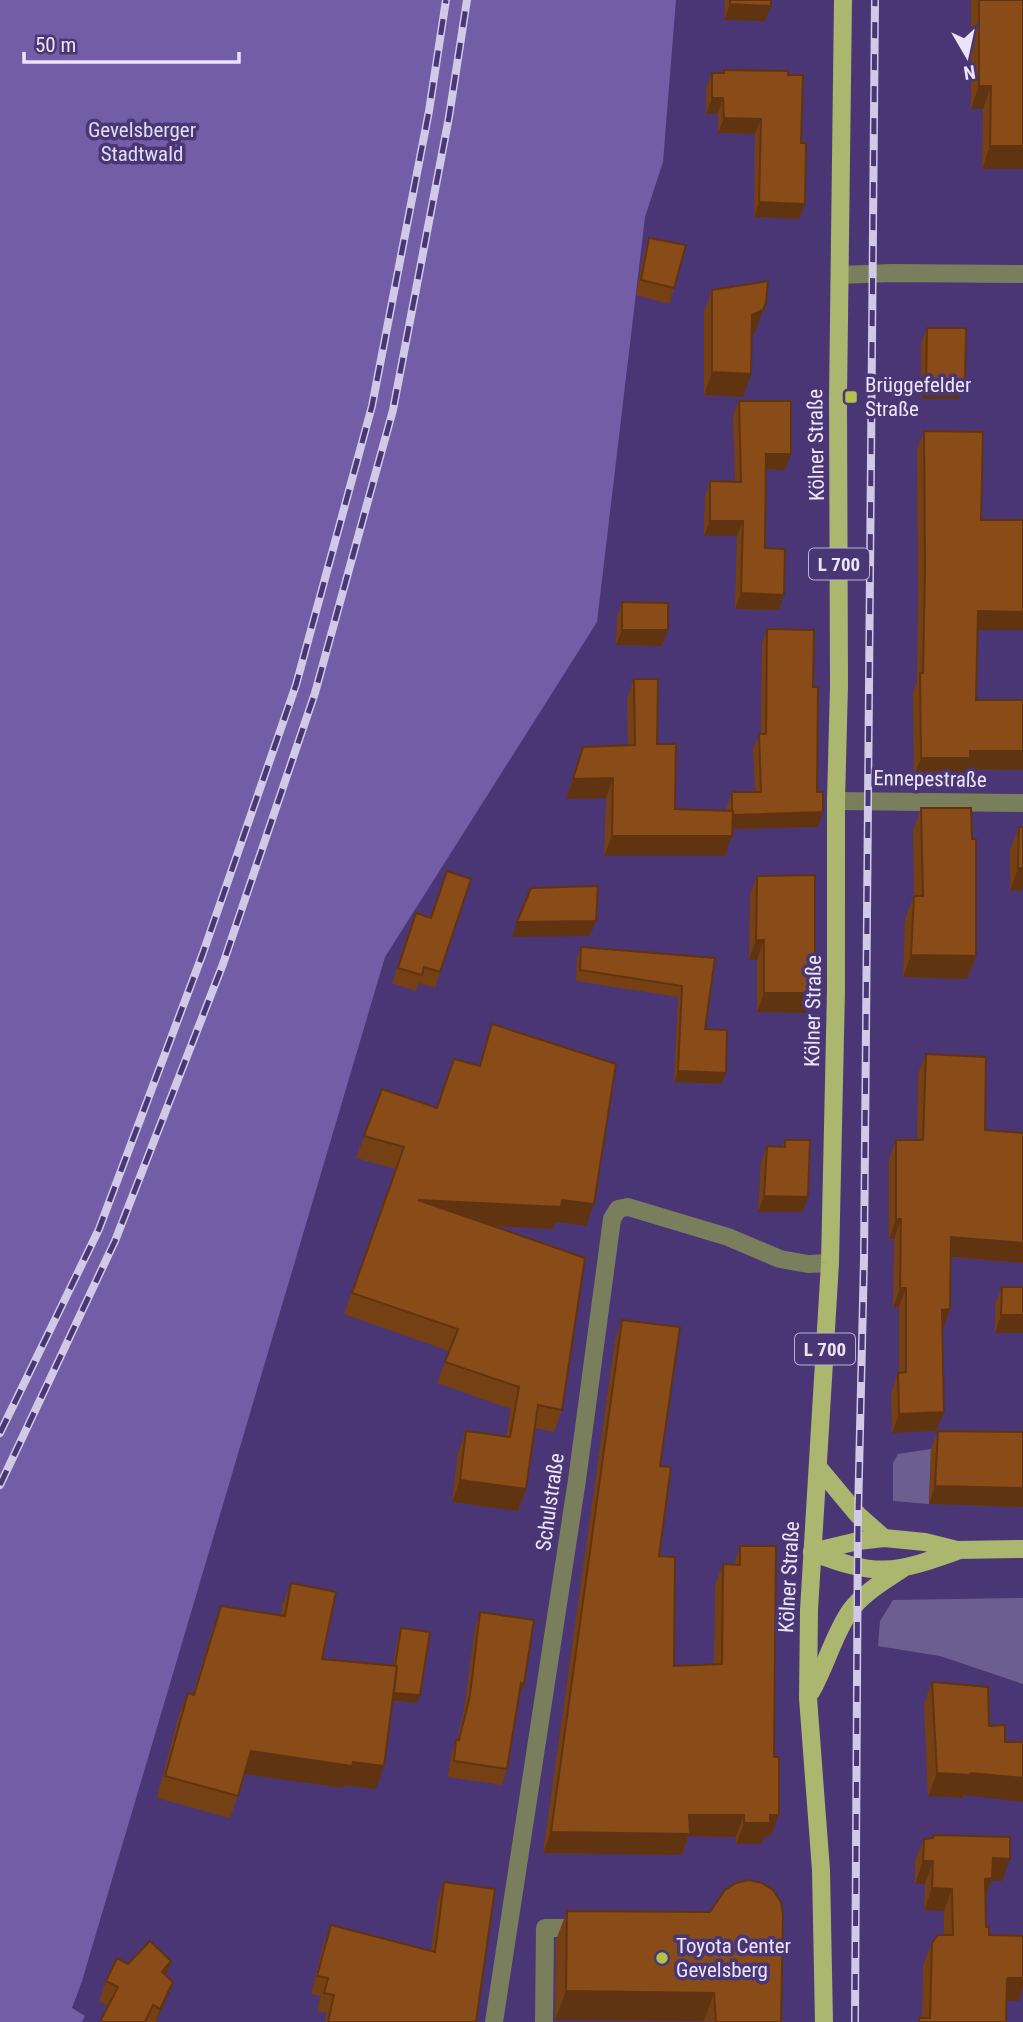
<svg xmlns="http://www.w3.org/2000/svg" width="1023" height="2022" font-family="'Roboto Condensed',sans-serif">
<rect width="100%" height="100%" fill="#4a3675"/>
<!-- green -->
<g fill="#6c5f90">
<polygon points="931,1449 929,1504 893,1501 893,1463 898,1454"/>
<polygon points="1023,1598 1023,1684 940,1656 878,1646 880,1621 893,1600"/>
</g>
<!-- forest -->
<polygon fill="#735da7" points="0,0 676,0 663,162 645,217 597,622 385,957 82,1981 72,2008 85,2016 82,2022 0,2022"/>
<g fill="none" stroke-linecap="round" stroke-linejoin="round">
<!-- minor -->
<g stroke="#797f5c" stroke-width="18">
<polyline points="840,275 892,273 1023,274"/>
<polyline points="836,801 1023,803"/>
<polyline points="494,2022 577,1480 612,1219 618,1209 628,1207 728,1237 780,1259 808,1264 830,1263"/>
<polyline points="544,2022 545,1928 585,1928"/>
</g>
<!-- major -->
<g stroke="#abb66e" stroke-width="18">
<polyline points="818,1467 858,1515 884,1538"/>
<polyline points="812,1552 858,1541 884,1538 925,1542 957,1550 1023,1549"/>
<path d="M812,1552C876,1577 893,1574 957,1551"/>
<path d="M811,1692C826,1666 833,1636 850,1611C863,1593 884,1581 902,1569"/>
<polyline points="824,2022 821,1870 808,1698 809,1610 830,1263 836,990 836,801 839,685 838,398 843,0"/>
</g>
<defs>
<g id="rail">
<polyline points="0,1433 99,1229 203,953 296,685 372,406 429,111 446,0"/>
<polyline points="0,1485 115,1241 223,964 315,693 393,410 449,117 467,0"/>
<polyline points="855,2022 858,1515 864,1259 875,0"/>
</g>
</defs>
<!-- rail casing -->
<use href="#rail" stroke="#d1cae6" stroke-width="8"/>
<!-- rail -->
<use href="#rail" stroke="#4a3675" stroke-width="5" stroke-dasharray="16" stroke-linecap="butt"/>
</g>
<!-- wall -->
<g fill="#764015">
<polygon points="725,0 771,0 771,6 765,21 724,20"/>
<polygon points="971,0 1023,0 1023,169 982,169 983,109 971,109"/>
<polygon points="724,70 788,75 801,143 805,204 799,219 754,217 755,134 718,133 718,114 706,114 706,88 712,73 723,73"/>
<polygon points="649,238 674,288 669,304 636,295 644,253"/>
<polygon points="712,290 755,333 751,334 743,397 704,395 704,312"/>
<polygon points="927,328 959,399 921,399 921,343"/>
<polygon points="739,401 785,470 766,469 765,548 779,610 735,609 737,536 704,536 705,497 710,481 735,482 733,416"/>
<polygon points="924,431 981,520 1023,520 1023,630 977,630 976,700 1023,700 1023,770 966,769 963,777 914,776 913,692 917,681 918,587 917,450"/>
<polygon points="622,602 662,646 616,645 617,618"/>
<polygon points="767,629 813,687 818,827 733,829 725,856 604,856 606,798 566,799 583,747 628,745 627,699 634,679 657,744 675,809 727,811 727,807 732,792 755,792 753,749 759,734 761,734 762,644"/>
<polygon points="921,808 976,956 967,979 903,977 905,919 914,896 913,831"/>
<polygon points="1019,827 1023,890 1010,891 1010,850"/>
<polygon points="447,871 440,972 435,988 419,983 416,991 392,983 410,928 431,918"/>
<polygon points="757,876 807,1013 757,1012 757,960 749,960 750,895"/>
<polygon points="581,947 715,958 705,1029 722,1084 674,1082 678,997 576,981 577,958"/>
<polygon points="492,1024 586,1226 556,1222 553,1229 492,1226 562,1410 554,1432 535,1428 526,1489 518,1511 452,1502 458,1453 466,1431 506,1437 511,1409 437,1383 449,1351 344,1314 396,1169 356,1158 382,1089 437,1108 479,1065"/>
<polygon points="926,1054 985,1130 1023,1133 1023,1263 950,1257 950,1309 943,1329 936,1431 892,1433 891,1393 898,1373 899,1373 899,1307 893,1308 894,1239 889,1239 889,1159 896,1140 917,1140 918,1074"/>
<polygon points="785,1140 803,1212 758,1212 761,1162 767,1146 782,1147"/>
<polygon points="1002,1287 1023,1287 1023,1333 995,1333 995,1305"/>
<polygon points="622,1320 660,1466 659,1556 674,1666 714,1665 715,1586 723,1564 734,1565 740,1546 771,1836 765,1836 762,1844 736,1844 736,1837 688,1836 682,1855 543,1853 615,1341"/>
<polygon points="938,1431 1023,1433 1023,1507 929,1504 931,1449"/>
<polygon points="291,1583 322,1659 393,1666 398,1636 401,1628 417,1703 393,1701 376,1789 345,1785 344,1788 245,1774 230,1818 157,1798 179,1715 188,1693 193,1694 213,1628 221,1606 281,1616 282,1606"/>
<polygon points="480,1612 524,1684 519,1699 507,1769 502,1785 448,1777 451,1755 457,1740 464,1710 475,1628"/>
<polygon points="932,1682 989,1726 1005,1742 963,1798 928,1796 924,1704"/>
<polygon points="933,1835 1002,1881 991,1881 985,1898 986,1927 1019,2001 1007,2001 1006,2022 918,2022 919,2018 922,2018 923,1965 932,1943 944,1935 944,1911 924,1910 925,1884 915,1884 915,1861 924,1839 932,1838"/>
<polygon points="444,1882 476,2022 325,2022 327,2013 317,2011 321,1996 311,1994 324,1943 331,1925 431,1951 438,1900"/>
<polygon points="567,1911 781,2022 555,2020 556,1940"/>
<polygon points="171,1961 166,1976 165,2003 156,2022 100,2022 108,2006 99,2001 106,1981 128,1964"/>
</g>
<!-- shaded-wall -->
<g fill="#603411">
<polygon points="730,4 771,6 765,21 724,20"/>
<polygon points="979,86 991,86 983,109 971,109"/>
<polygon points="712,98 723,98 718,114 706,114"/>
<polygon points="724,118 761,119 755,134 718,133"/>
<polygon points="990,146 1023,146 1023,169 982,169"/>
<polygon points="759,202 805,204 799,219 754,217"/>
<polygon points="766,303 755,333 744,337 752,315"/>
<polygon points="712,372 751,374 743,397 704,395"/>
<polygon points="965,383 959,399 921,399 926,384"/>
<polygon points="766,454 791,454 785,470 761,469"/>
<polygon points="710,521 743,521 737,536 704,536"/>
<polygon points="741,593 784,595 779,610 735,609"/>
<polygon points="978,611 1023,612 1023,630 971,630"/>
<polygon points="622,630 668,630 662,646 616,645"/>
<polygon points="970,751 1023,751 1023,770 966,769 963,777 914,776 921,758"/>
<polygon points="613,778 606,798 566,799 573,779"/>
<polygon points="823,812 818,827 726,829 732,815"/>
<polygon points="612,836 732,836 725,856 604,856"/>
<polygon points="1018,868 1023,868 1023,890 1010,891"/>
<polygon points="596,921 590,936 512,937 517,922"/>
<polygon points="756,940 764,940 757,960 749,960"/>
<polygon points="911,955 976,956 967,979 903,977"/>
<polygon points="764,993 815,993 807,1013 757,1012"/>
<polygon points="678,1071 726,1073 722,1084 674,1082"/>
<polygon points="764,1196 808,1197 803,1212 758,1212"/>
<polygon points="418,1200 562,1200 594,1204 586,1226 556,1222 553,1229 410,1222"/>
<polygon points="896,1219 901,1219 894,1239 889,1239"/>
<polygon points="951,1237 1023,1243 1023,1263 943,1256"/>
<polygon points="900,1288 906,1288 899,1307 893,1308"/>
<polygon points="950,1309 943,1329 942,1310"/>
<polygon points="1001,1315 1023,1315 1023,1333 995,1333"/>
<polygon points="944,1412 936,1431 892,1433 899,1414"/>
<polygon points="460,1480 526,1489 518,1511 452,1502"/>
<polygon points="935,1486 1023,1488 1023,1507 929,1504"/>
<polygon points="521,1683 524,1684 519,1699"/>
<polygon points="390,1692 420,1695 417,1703 388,1700"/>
<polygon points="251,1751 353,1762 384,1766 376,1789 345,1785 344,1788 243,1774"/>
<polygon points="937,1773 971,1773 1023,1778 1023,1802 964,1795 963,1798 928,1796"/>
<polygon points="689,1815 744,1815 736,1837 688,1836 682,1855 543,1853 551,1832"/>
<polygon points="770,1815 779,1815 771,1836 765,1836 762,1844 736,1844 744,1823"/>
<polygon points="993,1858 1010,1859 1002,1881 991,1881 984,1901 977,1901"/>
<polygon points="923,1861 933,1861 925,1884 915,1884"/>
<polygon points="932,1888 952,1889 944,1911 924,1910"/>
<polygon points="171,1961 164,1981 162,1972"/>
<polygon points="1008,1978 1023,1978 1023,1989 1019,2001 1000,2001"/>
<polygon points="173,1982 165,2003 155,2022 160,2009"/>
<polygon points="566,1991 714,1993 704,2021 555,2020"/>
</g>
<!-- building -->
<g fill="#894b18" stroke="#603411" stroke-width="2">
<polygon points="730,0 771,0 771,6 730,4"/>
<polygon points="979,0 1023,0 1023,146 990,146 991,86 979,86"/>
<polygon points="724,70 788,71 788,75 803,75 801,143 806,143 805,204 759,202 761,119 724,118 723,98 712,98 712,73 724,73"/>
<polygon points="649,238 686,245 674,288 641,280"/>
<polygon points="768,281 766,303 763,310 752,315 751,374 712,372 712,290"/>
<polygon points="927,328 966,328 965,383 926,384"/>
<polygon points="739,401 791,401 791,454 766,454 765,548 785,549 784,595 741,593 743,521 710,521 710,481 741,482"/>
<polygon points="924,431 983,432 981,520 1023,520 1023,612 978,611 976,700 1023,700 1023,751 970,751 970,758 921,758 920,673 923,673 925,568"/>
<polygon points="622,602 668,603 668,630 622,630"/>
<polygon points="767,629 814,630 813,687 818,687 817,792 823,792 823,812 733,815 733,811 732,811 732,792 761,792 759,734 766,734"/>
<polygon points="634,679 658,679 657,744 676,744 675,809 733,811 732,836 612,836 613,778 573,779 583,747 635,745"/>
<polygon points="921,808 971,808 972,839 976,839 976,956 911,955 914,896 923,896"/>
<polygon points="1019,827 1023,827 1023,868 1018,868"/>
<polygon points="447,871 471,879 440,972 424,967 422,975 398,968 416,913 431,918"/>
<polygon points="815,875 815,993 764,993 764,940 756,940 757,876"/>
<polygon points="598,886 596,921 517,922 531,888"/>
<polygon points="581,947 715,958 705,1029 727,1030 726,1073 678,1071 682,986 580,970"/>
<polygon points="492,1024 616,1064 594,1204 562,1200 561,1207 418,1200 585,1258 562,1410 538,1405 526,1489 460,1480 466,1431 510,1437 519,1387 445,1362 458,1329 352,1293 404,1147 364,1136 382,1089 437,1108 454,1059 480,1066"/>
<polygon points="926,1054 986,1057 985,1130 1023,1133 1023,1243 951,1237 950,1309 942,1310 944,1412 899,1414 898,1373 906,1372 906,1288 900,1288 901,1219 896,1219 896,1140 923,1140"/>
<polygon points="785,1140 810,1140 808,1197 764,1196 767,1146 785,1147"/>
<polygon points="1002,1287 1023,1287 1023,1315 1001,1315"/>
<polygon points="622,1320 680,1327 660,1466 671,1467 659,1556 675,1557 674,1666 722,1664 723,1564 740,1565 740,1546 776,1546 774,1757 779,1757 779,1815 770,1815 770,1823 744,1823 744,1815 689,1815 690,1834 551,1832"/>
<polygon points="938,1431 1023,1432 1023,1488 935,1486"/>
<polygon points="291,1583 336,1592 322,1659 397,1666 384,1766 353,1762 352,1766 251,1751 238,1796 165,1776 188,1693 194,1695 221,1606 285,1616"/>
<polygon points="480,1612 534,1620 524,1684 521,1683 507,1769 454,1761 456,1740 459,1740 470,1695"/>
<polygon points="401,1628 430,1632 420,1695 394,1693 397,1666 395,1666"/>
<polygon points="932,1682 988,1687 989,1726 1005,1725 1005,1742 1023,1742 1023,1778 971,1773 971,1775 937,1773"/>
<polygon points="933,1835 1010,1837 1010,1859 993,1858 992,1878 985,1879 986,1927 989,1927 989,1935 1023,1936 1023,1978 1008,1978 1007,1980 1006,2022 919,2022 919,2018 930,2018 932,1943 938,1935 953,1935 952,1889 932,1888 933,1861 923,1861 924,1839 933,1838"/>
<polygon points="749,1880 762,1883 773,1890 781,1902 783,1915 781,2022 716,2022 714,1993 566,1991 567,1911 710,1912 725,1890 736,1883"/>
<polygon points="444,1882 495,1889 476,2022 328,2022 334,1995 324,1993 328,1978 317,1976 331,1925 435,1952"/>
<polygon points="150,1941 171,1961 162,1972 173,1982 160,2009 153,2005 145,2022 100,2022 118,1987 106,1981 117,1958 128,1964"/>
</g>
<!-- markers -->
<g fill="#b3c24b" stroke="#4a3675" stroke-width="2.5">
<rect x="844" y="390" width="14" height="14" rx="3.5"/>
<circle cx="662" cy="1958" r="7"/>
</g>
<g text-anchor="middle" stroke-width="7" stroke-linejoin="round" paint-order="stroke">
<!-- shield labels -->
<g fill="#4a3675" stroke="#b9b0d2" stroke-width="2">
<rect x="809" y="548.5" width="60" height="31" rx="5"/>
<rect x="795" y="1333.5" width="60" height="31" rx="5"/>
</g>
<g font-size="19" font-weight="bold" fill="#e9e4fa">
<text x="839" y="571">L 700</text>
<text x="825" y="1356">L 700</text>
</g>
<!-- park labels -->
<g font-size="21" fill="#e0dcf1" stroke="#4a3675">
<text x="142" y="137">Gevelsberger<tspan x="142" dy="24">Stadtwald</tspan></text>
</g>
<!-- poi labels -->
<g font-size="21" fill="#e9e4fa" stroke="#4a3675" text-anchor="start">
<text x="865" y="392">Brüggefelder<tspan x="865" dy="24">Straße</tspan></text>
<text x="676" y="1953">Toyota Center<tspan x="676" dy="24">Gevelsberg</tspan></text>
</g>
<!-- street labels -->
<g font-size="21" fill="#e9e4fa" stroke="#4a3675">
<text transform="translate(816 445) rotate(-91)" y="7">Kölner Straße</text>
<text transform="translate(930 779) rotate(1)" y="7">Ennepestraße</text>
<text transform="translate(813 1011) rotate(-89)" y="7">Kölner Straße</text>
<text transform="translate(550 1502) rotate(-82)" y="7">Schulstraße</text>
<text transform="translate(789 1577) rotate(-87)" y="7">Kölner Straße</text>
</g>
</g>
<!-- north arrow -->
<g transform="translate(967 56) rotate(171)" stroke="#4a3675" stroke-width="5" paint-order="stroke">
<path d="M0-5L12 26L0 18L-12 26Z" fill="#e9e4fa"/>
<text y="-10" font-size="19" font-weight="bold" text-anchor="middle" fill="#e9e4fa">N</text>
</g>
<!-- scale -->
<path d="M24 52v10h215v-10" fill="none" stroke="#e9e4fa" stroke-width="3.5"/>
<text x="35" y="52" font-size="21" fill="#e9e4fa" stroke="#4a3675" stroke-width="5" paint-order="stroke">50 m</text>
</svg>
